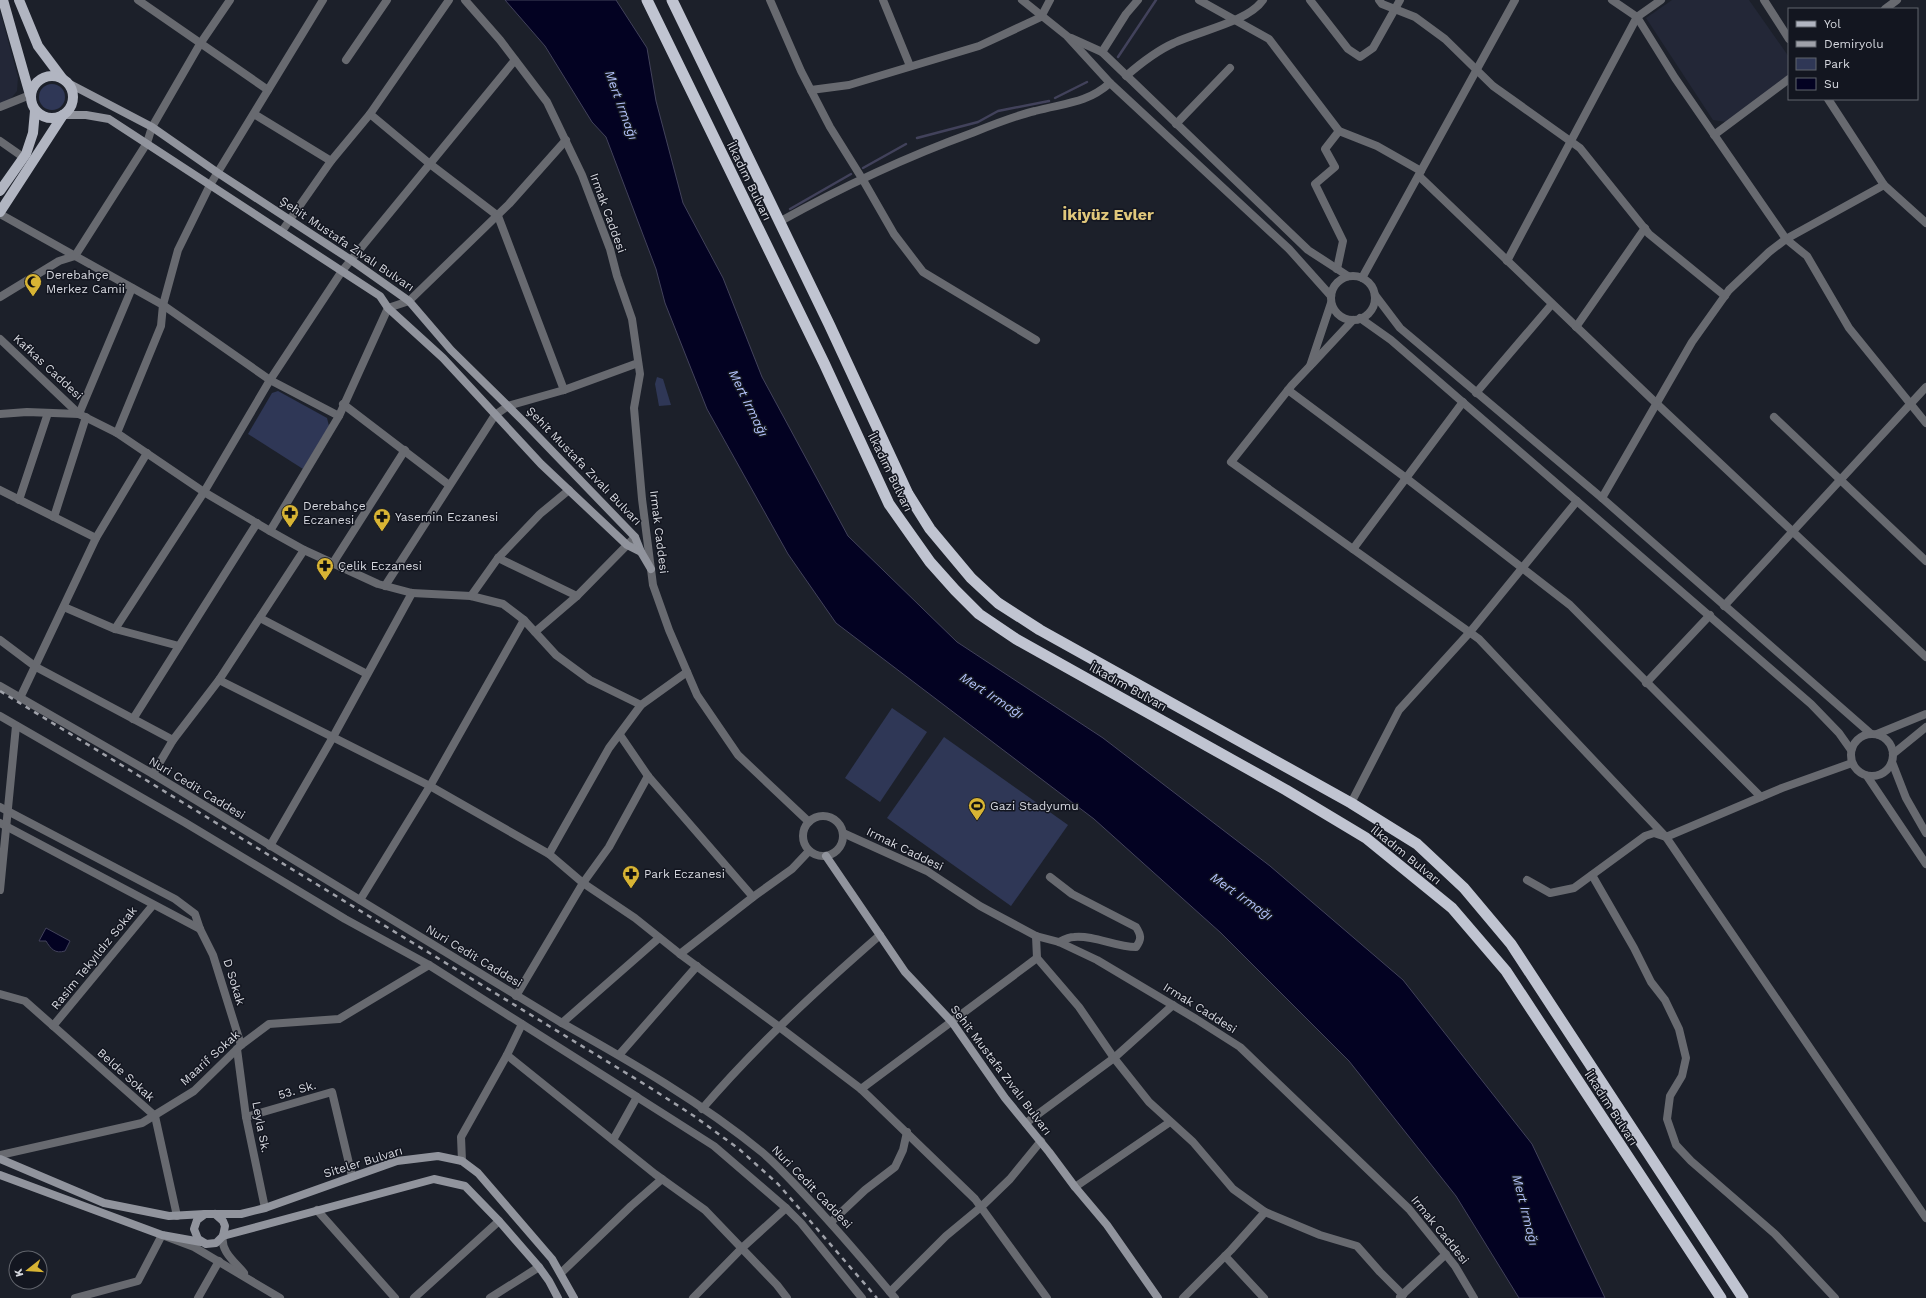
<svg xmlns="http://www.w3.org/2000/svg" width="1926" height="1298" font-family="'Work Sans',sans-serif">
<rect width="100%" height="100%" fill="#1c202a"/>
<!-- built -->
<g fill="#232737">
<polygon points="1672,0 1749,0 1789,57 1789,75 1726,122 1713,120 1646,18"/>
<polygon points="0,11 18,77 17,91 9,101 0,104"/>
</g>
<!-- green -->
<g fill="#2f3756">
<circle cx="52" cy="97" r="13"/>
<polygon points="657,377 663,379 671,405 659,406 655,384"/>
<polygon points="278,391 327,418 329,426 303,469 248,434 272,393"/>
<polygon points="892,708 927,732 880,802 845,778"/>
<polygon points="944,737 1068,825 1011,906 887,818"/>
</g>
<!-- water -->
<g fill="#030222" stroke="#42425b">
<polygon points="505,0 616,0 647,48 656,101 683,203 723,278 762,377 848,536 957,642 1103,738 1270,866 1403,980 1532,1144 1605,1298 1519,1298 1456,1196 1349,1061 1221,933 1094,819 836,623 788,554 707,409 665,303 656,269 606,137 592,122 545,46"/>
<path d="M46,928L70,941L65,951C55,954 51,949 46,941H39Z"/>
</g>
<g fill="none" stroke-linecap="round" stroke-linejoin="round">
<!-- stream -->
<g stroke="#42425b" stroke-width="2.5">
<polyline points="1118,57 1156,0"/>
<polyline points="1055,98 1087,82"/>
<polyline points="917,138 978,122 998,111 1049,101"/>
<polyline points="863,168 906,144"/>
<polyline points="790,209 851,174"/>
</g>
<!-- minor -->
<g stroke="#686a70" stroke-width="8">
<polyline points="138,0 268,90"/>
<polyline points="770,0 801,71 830,127 863,180 894,234 923,272 1036,340"/>
<polyline points="883,0 910,66"/>
<polyline points="1199,0 1269,39 1339,131 1377,146 1421,171"/>
<polyline points="1310,0 1348,49 1360,57 1373,48 1400,0"/>
<polyline points="1379,0 1382,4 1415,17 1445,39 1493,86 1580,148 1649,234 1725,296"/>
<polyline points="1764,0 1789,39"/>
<polyline points="1885,9 1897,0"/>
<polyline points="1102,52 1126,14 1138,0"/>
<polyline points="346,60 387,0"/>
<polyline points="811,90 849,85 979,46 1041,17 1050,0"/>
<polyline points="1828,99 1884,185 1926,223"/>
<polyline points="0,107 30,95"/>
<polyline points="254,114 331,161"/>
<polyline points="370,114 430,164 498,216 564,390"/>
<polyline points="1176,124 1230,68"/>
<polyline points="1714,135 1789,79"/>
<polyline points="0,141 23,157"/>
<polyline points="1419,176 1657,404 1926,657"/>
<polyline points="1884,185 1786,239 1807,256 1849,328 1926,423"/>
<polyline points="0,214 163,305 270,380 339,416"/>
<path d="M779,222C840,188 906,157 972,133C992,125 1014,116 1035,111C1064,103 1086,104 1110,83"/>
<polyline points="282,231 331,161 370,114 449,0"/>
<polyline points="1507,261 1637,17"/>
<polyline points="1337,269 1343,241 1315,184 1335,167 1325,149 1339,131"/>
<polyline points="0,297 59,261 75,256 147,143 152,127 200,44 230,0"/>
<polyline points="1576,327 1645,228"/>
<polyline points="0,339 79,414"/>
<polyline points="1310,366 1292,385 1231,462 1479,639 1666,837 1926,1218"/>
<polyline points="1288,390 1406,478 1570,605 1761,797"/>
<polyline points="1476,393 1552,304"/>
<polyline points="343,404 449,485"/>
<polyline points="0,414 27,412 79,414 117,433 204,492 270,531 304,550 378,584 412,593 471,596 503,604 524,620 556,655 590,680 641,705"/>
<polyline points="79,414 132,288"/>
<polyline points="1774,417 1926,561"/>
<polyline points="117,433 161,326 163,305 178,250 210,185 323,0"/>
<polyline points="0,490 96,538"/>
<polyline points="1602,498 1692,342 1729,290 1769,252 1786,239 1675,78 1637,17 1612,0"/>
<polyline points="19,500 48,413"/>
<polyline points="54,517 86,417"/>
<polyline points="270,531 339,416 388,308 409,301 509,204 566,140"/>
<polyline points="1353,549 1463,402"/>
<polyline points="498,558 577,596"/>
<polyline points="333,563 405,450"/>
<polyline points="385,586 495,415 508,406 564,390 638,363"/>
<polyline points="1724,606 1926,387"/>
<polyline points="64,607 115,629 179,646"/>
<polyline points="260,618 367,674"/>
<polyline points="115,629 204,492 270,380 342,271 515,60"/>
<polyline points="535,632 577,596 635,537"/>
<polyline points="0,640 36,667 173,740"/>
<polyline points="219,680 430,786 549,854 583,883 635,918 680,954 778,1026 861,1089 975,1199 1047,1298"/>
<polyline points="1646,683 1710,615"/>
<polyline points="20,698 96,538 147,453"/>
<polyline points="0,716 184,822 345,919 429,965 637,1097 613,1140"/>
<polyline points="133,719 257,523"/>
<polyline points="620,735 648,776 753,897"/>
<polyline points="153,774 173,740 219,680 304,550"/>
<polyline points="1351,803 1399,710 1470,632 1577,501"/>
<polyline points="270,846 333,737 412,593"/>
<polyline points="549,854 609,748 641,705 687,672"/>
<polyline points="1592,875 1634,948 1651,982 1665,1000 1679,1029 1686,1058 1682,1076 1670,1096 1667,1119 1676,1145 1691,1161 1775,1234 1835,1298"/>
<path d="M1050,877L1072,894L1136,927C1141,935 1142,939 1136,947C1115,947 1095,935 1074,937C1069,937 1063,940 1059,942"/>
<polyline points="1527,880 1550,893 1574,888 1645,836 1654,833 1666,837 1782,788 1852,763"/>
<polyline points="360,900 430,786 524,620"/>
<polyline points="200,929 213,955 241,1045"/>
<polyline points="1036,936 1037,958 1079,1007 1114,1058 1149,1102 1193,1142 1233,1189 1265,1212 1320,1235 1357,1246 1380,1272 1403,1295"/>
<polyline points="680,954 753,897 792,869 809,851"/>
<polyline points="0,994 25,1001 155,1116 177,1216"/>
<polyline points="516,996 583,883 609,847 648,776"/>
<polyline points="562,1023 659,938"/>
<polyline points="53,1026 153,905"/>
<polyline points="237,1049 246,1117 265,1208"/>
<polyline points="507,1055 655,1174 705,1210 777,1285 787,1298"/>
<polyline points="619,1055 697,966"/>
<polyline points="861,1089 1037,958"/>
<path d="M702,1109C757,1045 817,990 880,935"/>
<polyline points="246,1117 332,1092 352,1176"/>
<polyline points="1026,1123 1114,1058 1173,1005"/>
<polyline points="0,1155 142,1123 194,1091 241,1045 269,1024 339,1019 429,965"/>
<polyline points="462,1161 461,1137 507,1055 522,1024"/>
<polyline points="1075,1187 1170,1122"/>
<polyline points="317,1210 395,1298"/>
<polyline points="831,1222 865,1190 895,1167 903,1150 907,1132"/>
<path d="M223,1236C220,1251 235,1262 244,1273"/>
<polyline points="1225,1256 1264,1298"/>
<polyline points="561,1273 631,1206 662,1179"/>
<polyline points="890,1292 946,1236 981,1207 1010,1179 1041,1141"/>
<polyline points="1400,1297 1446,1254"/>
<polyline points="75,1298 138,1281 162,1235 194,1247 280,1298"/>
<polyline points="198,1298 219,1261"/>
<polyline points="414,1298 499,1221"/>
<polyline points="490,1298 539,1267"/>
<polyline points="693,1298 742,1248 786,1208"/>
<polyline points="1183,1298 1231,1250 1265,1212"/>
</g>
<!-- tertiary -->
<g stroke="#686a70" stroke-width="8">
<polyline points="465,0 500,40 547,102 582,175 610,249 617,276 632,319 640,374 634,408 642,499 653,585 669,630 697,695 738,755 809,822"/>
<polyline points="1022,0 1067,36 1110,83 1289,249 1331,296"/>
<polyline points="1637,17 1661,0"/>
<polyline points="1071,38 1102,52 1308,250 1348,276"/>
<path d="M1126,76C1141,63 1156,51 1174,43C1199,31 1248,22 1263,0"/>
<circle cx="1353" cy="298" r="22"/>
<polyline points="1362,278 1515,0"/>
<polyline points="1375,295 1400,328 1602,498 1870,733"/>
<polyline points="1360,318 1391,340 1811,704 1839,733 1851,750"/>
<polyline points="1312,364 1353,320"/>
<polyline points="1310,366 1331,303"/>
<polyline points="471,596 498,558 540,514 569,490"/>
<path d="M0,686L153,774L562,1023C631,1062 701,1102 763,1153C777,1165 790,1179 803,1193C835,1227 865,1262 895,1298"/>
<circle cx="1872" cy="755" r="21"/>
<polyline points="1877,734 1926,714"/>
<polyline points="1893,754 1926,727"/>
<polyline points="1892,762 1906,798 1926,833"/>
<polyline points="1867,776 1926,864"/>
<polyline points="0,807 175,899 195,914 200,929"/>
<circle cx="823" cy="836" r="20"/>
<polyline points="0,823 200,929"/>
<polyline points="843,833 927,871 980,906 1036,936 1059,942 1097,960 1196,1019 1240,1047 1409,1209 1455,1266 1474,1298"/>
<polyline points="0,890 16,726"/>
<polyline points="637,1097 714,1146 786,1208 801,1223 862,1298"/>
</g>
<!-- secondary -->
<g stroke="#91949d" stroke-width="8">
<polyline points="68,83 152,127 218,173 351,260 409,301 451,350 524,422 635,537 641,552 651,569"/>
<polyline points="63,115 86,115 109,119 380,296 388,308 443,358 541,464 627,545 641,552"/>
<polyline points="826,856 905,972 952,1022 1005,1098 1049,1152 1075,1187 1107,1225 1158,1298"/>
<polyline points="0,1159 104,1203 169,1216 205,1214"/>
<polyline points="0,1175 162,1235 201,1242"/>
<polyline points="215,1214 223,1221 225,1226 223,1236 216,1243 206,1244 198,1239 194,1229 197,1220 205,1214 241,1214 265,1208 397,1161 438,1156 462,1161 478,1173 552,1259 574,1298"/>
<polyline points="223,1236 434,1179 465,1186 499,1221 539,1267 549,1281 558,1298"/>
</g>
<!-- primary -->
<g stroke="#b1b5c1" stroke-width="10">
<polyline points="3,0 30,95"/>
<polyline points="19,0 38,46 62,78"/>
<circle cx="52" cy="97" r="21"/>
<polyline points="0,191 26,154 33,133 35,111"/>
<polyline points="0,212 63,115"/>
</g>
<!-- trunk -->
<g stroke="#c0c4d1" stroke-width="11">
<polyline points="647,0 824,363 889,504 930,562 955,590 979,614 1016,639 1286,790 1366,838 1452,908 1506,971 1721,1298"/>
<polyline points="672,0 829,324 908,494 930,529 971,578 998,603 1040,630 1351,803 1417,844 1464,888 1511,944 1743,1298"/>
</g>
<!-- rail -->
<polyline stroke="#9fa1a9" stroke-width="2.5" stroke-dasharray="5 5" stroke-linecap="butt" points="0,691 649,1087 694,1116 739,1149 778,1184 877,1298"/>
</g>
<!-- icons -->
<defs>
<symbol id="mosque-pin" viewBox="-11 -11 22 30"><path d="M0 17L-7.5 6A9.5 9.5 0 1 1 7.5 6Z" fill="#d8b434" stroke="#131620"/><path d="M3.5-4.9A6 6 0 1 0 3.5 4.9A5 5 0 1 1 3.5-4.9Z" fill="#111"/></symbol>
<symbol id="pharmacy-pin" viewBox="-11 -11 22 30"><path d="M0 17L-7.5 6A9.5 9.5 0 1 1 7.5 6Z" fill="#d8b434" stroke="#131620"/><path d="M-2-6h4v4h4v4h-4v4h-4v-4h-4v-4h4Z" fill="#111"/></symbol>
<symbol id="stadium-pin" viewBox="-11 -11 22 30"><path d="M0 17L-7.5 6A9.5 9.5 0 1 1 7.5 6Z" fill="#d8b434" stroke="#131620"/><path d="M0-5a6.5 5 0 1 0 0 10a6.5 5 0 1 0 0-10ZM-3.5-1.8h7v3.6h-7Z" fill="#111"/></symbol>
</defs>
<g fill-rule="evenodd">
<use href="#mosque-pin" x="23" y="272" width="20" height="27"/>
<use href="#pharmacy-pin" x="280" y="503" width="20" height="27"/>
<use href="#pharmacy-pin" x="372" y="507" width="20" height="27"/>
<use href="#pharmacy-pin" x="315" y="556" width="20" height="27"/>
<use href="#stadium-pin" x="967" y="796" width="20" height="27"/>
<use href="#pharmacy-pin" x="621" y="864" width="20" height="27"/>
</g>
<g text-anchor="middle" stroke-width="3" stroke-linejoin="round" paint-order="stroke">
<!-- street labels -->
<g font-size="12" fill="#d6d8df" stroke="#131620">
<text transform="translate(749 181) rotate(64)" y="4">İlkadım Bulvarı</text>
<text transform="translate(608 213) rotate(70)" y="4">Irmak Caddesi</text>
<text transform="translate(347 244) rotate(34)" y="4">Şehit Mustafa Zıvalı Bulvarı</text>
<text transform="translate(48 367) rotate(43)" y="4">Kafkas Caddesi</text>
<text transform="translate(584 466) rotate(46)" y="4">Şehit Mustafa Zıvalı Bulvarı</text>
<text transform="translate(890 472) rotate(64)" y="4">İlkadım Bulvarı</text>
<text transform="translate(659 532) rotate(83)" y="4">Irmak Caddesi</text>
<text transform="translate(1128 687) rotate(29)" y="4">İlkadım Bulvarı</text>
<text transform="translate(197 788) rotate(31)" y="4">Nuri Cedit Caddesi</text>
<text transform="translate(905 849) rotate(26)" y="4">Irmak Caddesi</text>
<text transform="translate(1406 855) rotate(39)" y="4">İlkadım Bulvarı</text>
<text transform="translate(474 956) rotate(31)" y="4">Nuri Cedit Caddesi</text>
<text transform="translate(94 958) rotate(-51)" y="4">Rasim Tekyıldız Sokak</text>
<text transform="translate(234 982) rotate(73)" y="4">D Sokak</text>
<text transform="translate(1200 1008) rotate(32)" y="4">Irmak Caddesi</text>
<text transform="translate(210 1058) rotate(-42)" y="4">Maarif Sokak</text>
<text transform="translate(1001 1070) rotate(53)" y="4">Sehit Mustafa Zıvalı Bulvarı</text>
<text transform="translate(126 1075) rotate(42)" y="4">Belde Sokak</text>
<text transform="translate(297 1090) rotate(-16)" y="4">53. Sk.</text>
<text transform="translate(1611 1108) rotate(57)" y="4">İlkadım Bulvarı</text>
<text transform="translate(261 1127) rotate(79)" y="4">Leyla Sk.</text>
<text transform="translate(363 1162) rotate(-17)" y="4">Siteler Bulvarı</text>
<text transform="translate(812 1187) rotate(46)" y="4">Nuri Cedit Caddesi</text>
<text transform="translate(1440 1230) rotate(51)" y="4">Irmak Caddesi</text>
</g>
<!-- poi labels -->
<g font-size="12" fill="#d6d8df" stroke="#131620" text-anchor="start">
<text x="46" y="279">Derebahçe<tspan x="46" dy="14">Merkez Camii</tspan></text>
<text x="303" y="510">Derebahçe<tspan x="303" dy="14">Eczanesi</tspan></text>
<text x="395" y="521">Yasemin Eczanesi</text>
<text x="338" y="570">Çelik Eczanesi</text>
<text x="990" y="810">Gazi Stadyumu</text>
<text x="644" y="878">Park Eczanesi</text>
</g>
<!-- water labels -->
<g font-size="13" font-style="italic" fill="#b3c2fa" stroke="#131620">
<text transform="translate(622 105) rotate(70)" y="5">Mert Irmağı</text>
<text transform="translate(749 403) rotate(64)" y="5">Mert Irmağı</text>
<text transform="translate(992 695) rotate(33)" y="5">Mert Irmağı</text>
<text transform="translate(1242 896) rotate(35)" y="5">Mert Irmağı</text>
<text transform="translate(1526 1210) rotate(76)" y="5">Mert Irmağı</text>
</g>
<!-- district labels -->
<g font-size="16" font-weight="bold" fill="#e0c77b" stroke="#131620">
<text x="1108" y="220">İkiyüz Evler</text>
</g>
</g>
<!-- legend -->
<rect x="1788" y="8" width="130" height="92" fill="#131620" stroke="#61646c"/>
<rect x="1796" y="21" width="20" height="6" fill="#b1b5c1" stroke="#61646c"/>
<text x="1824" y="28" font-size="12" fill="#d6d8df">Yol</text>
<rect x="1796" y="41" width="20" height="6" fill="#9fa1a9" stroke="#61646c"/>
<text x="1824" y="48" font-size="12" fill="#d6d8df">Demiryolu</text>
<rect x="1796" y="58" width="20" height="12" fill="#2f3756" stroke="#61646c"/>
<text x="1824" y="68" font-size="12" fill="#d6d8df">Park</text>
<rect x="1796" y="78" width="20" height="12" fill="#030222" stroke="#61646c"/>
<text x="1824" y="88" font-size="12" fill="#d6d8df">Su</text>
<!-- north arrow -->
<g transform="translate(28 1270) rotate(253)"><circle r="19" fill="#131620" stroke="#61646c"/>
<path d="M0-3L7 15L0 10L-7 15Z" fill="#d8b434"/>
<text y="-6" font-size="11" font-weight="bold" text-anchor="middle" fill="#d6d8df">K</text>
</g>
</svg>
